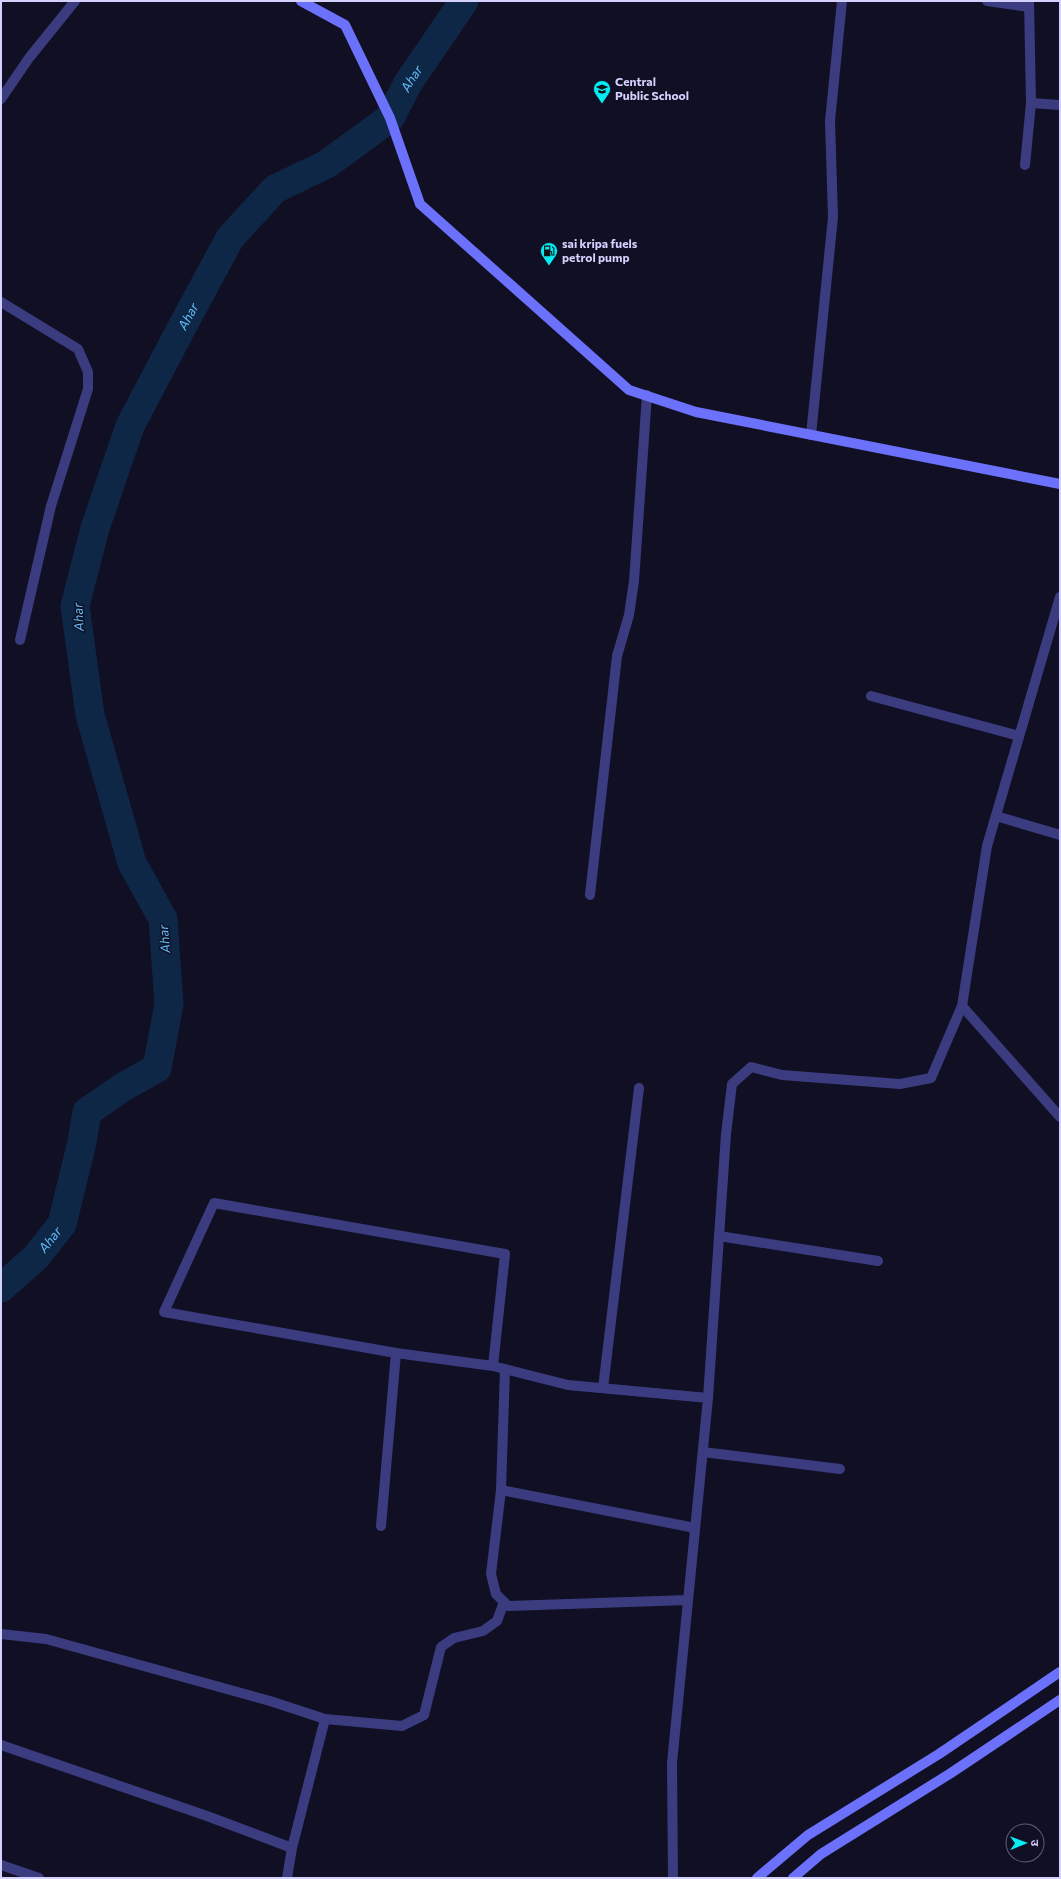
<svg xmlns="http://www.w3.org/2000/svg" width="1061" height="1879" font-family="Commissioner,'Noto Sans Devanagari',sans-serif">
<rect width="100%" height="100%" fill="#110f23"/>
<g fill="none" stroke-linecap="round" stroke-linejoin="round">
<!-- river -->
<path stroke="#0f2746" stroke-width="29" id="s1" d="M1,1288L36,1257L62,1224L82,1142L87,1112L123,1087L157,1068L169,1004L163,919L132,863L90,715L75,606L95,528L130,426L182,327L230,238L275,189L327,164L390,118L408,83L464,1"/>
<!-- street -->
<g stroke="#3b3c80" stroke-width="10">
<polyline points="987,1 1029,7"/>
<polyline points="1,99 29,58 75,1"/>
<polyline points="1031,103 1060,105"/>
<polyline points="1025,165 1031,103 1029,1"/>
<polyline points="1,302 78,349 88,372 88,389 51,506 20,640"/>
<polyline points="811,435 833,217 830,121 842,1"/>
<polyline points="1060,597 987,846 962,1006 1060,1117"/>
<polyline points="871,696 1019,736"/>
<polyline points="996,816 1060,835"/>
<polyline points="590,895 617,656 629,615 634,581 647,395"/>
<polyline points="719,1236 878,1261"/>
<polyline points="493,1366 505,1254 214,1203 164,1312 396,1353 493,1366 568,1385 708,1398 672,1763 673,1878"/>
<polyline points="505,1369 501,1490 491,1574 496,1594 508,1606 688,1600"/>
<polyline points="603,1388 639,1088"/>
<polyline points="708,1398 726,1134 732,1084 751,1067 782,1075 900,1084 931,1078 962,1006"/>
<polyline points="703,1452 840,1469"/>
<polyline points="501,1490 695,1528"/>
<polyline points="381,1526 396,1353"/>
<polyline points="1,1634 46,1639 270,1701 325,1719 402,1726 424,1715 441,1647 454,1638 483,1631 497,1621 504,1602"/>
<polyline points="1,1745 207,1816 292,1848"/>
<polyline points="1,1865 39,1878"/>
<polyline points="287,1878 292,1848 325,1719"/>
</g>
<!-- secondary -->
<g stroke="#6b71fb" stroke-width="10">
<polyline points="301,1 345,25 390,118 420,204 629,390 696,412 1060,484"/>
<polyline points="757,1878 808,1835 939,1754 1060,1672"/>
<polyline points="793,1878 821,1854 951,1773 1060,1700"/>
</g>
</g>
<!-- icons -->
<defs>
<symbol id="school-pin" viewBox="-11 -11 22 30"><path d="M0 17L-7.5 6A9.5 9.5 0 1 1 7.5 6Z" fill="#07ebf4" stroke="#110f23"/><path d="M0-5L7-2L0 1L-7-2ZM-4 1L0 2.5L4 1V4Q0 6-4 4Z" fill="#111"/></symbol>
<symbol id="fuel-pin" viewBox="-11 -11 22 30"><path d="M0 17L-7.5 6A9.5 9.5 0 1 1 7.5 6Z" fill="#07ebf4" stroke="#110f23"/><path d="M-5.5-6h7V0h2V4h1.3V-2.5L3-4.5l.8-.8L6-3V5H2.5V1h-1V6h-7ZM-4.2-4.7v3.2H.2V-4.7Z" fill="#111"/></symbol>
</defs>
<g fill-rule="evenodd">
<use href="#school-pin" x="592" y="79" width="20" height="27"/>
<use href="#fuel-pin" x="539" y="241" width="20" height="27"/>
</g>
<g text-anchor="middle" stroke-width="3" stroke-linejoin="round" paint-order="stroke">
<!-- poi labels -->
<g font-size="12" font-weight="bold" fill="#d4d1fe" stroke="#110f23" text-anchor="start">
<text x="615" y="86">Central<tspan x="615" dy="14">Public School</tspan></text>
<text x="562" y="248">sai kripa fuels<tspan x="562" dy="14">petrol pump</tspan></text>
</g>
<!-- water labels -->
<g font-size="13" font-style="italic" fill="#63bdfa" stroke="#110f23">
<text dy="5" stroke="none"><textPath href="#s1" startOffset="1413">Ahar</textPath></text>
<text dy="5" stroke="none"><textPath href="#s1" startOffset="1077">Ahar</textPath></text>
<text transform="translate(78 617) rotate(-93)" y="5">Ahar</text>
<text transform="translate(164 939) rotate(-95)" y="5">Ahar</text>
<text dy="5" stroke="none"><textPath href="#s1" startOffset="69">Ahar</textPath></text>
</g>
</g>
<!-- border -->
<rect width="1061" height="1879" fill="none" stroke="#d4d1fe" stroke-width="4"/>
<!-- north arrow -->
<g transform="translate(1025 1843) rotate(89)"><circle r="19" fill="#110f23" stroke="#5f5d7b"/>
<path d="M0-3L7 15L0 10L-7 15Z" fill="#07ebf4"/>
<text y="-6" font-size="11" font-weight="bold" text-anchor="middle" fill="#d4d1fe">उ</text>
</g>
</svg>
